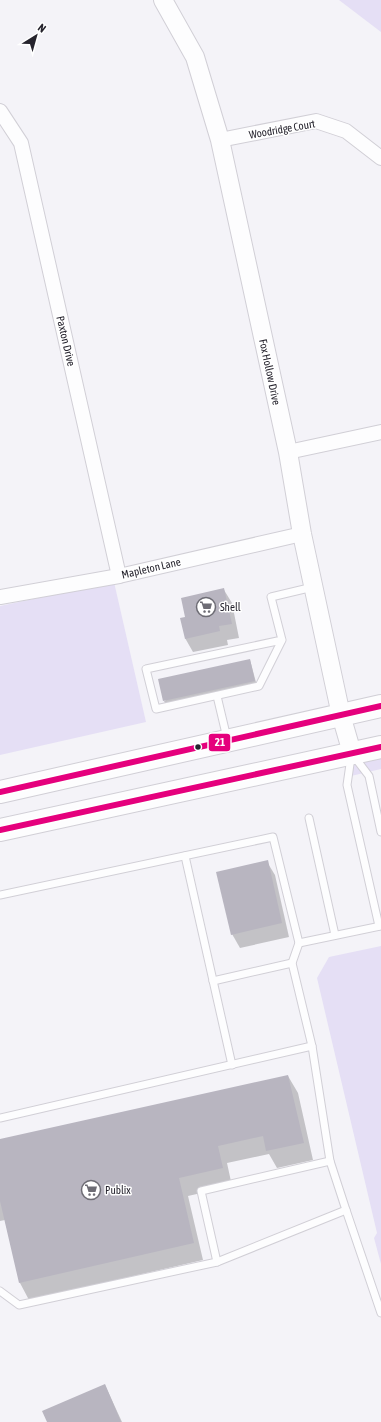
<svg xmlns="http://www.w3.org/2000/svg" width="381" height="1422" font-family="'Asap Condensed',sans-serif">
<rect width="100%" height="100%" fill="#f4f3f8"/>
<!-- green -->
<g fill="#e5dff5">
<polygon points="339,0 381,0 381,32"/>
<polygon points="114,582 146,722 0,755 0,606"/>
<polygon points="381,756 381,769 351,776 354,762"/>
<polygon points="381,946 381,1264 374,1238 377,1233 317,978 329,957"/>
</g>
<!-- shadow -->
<g fill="#0003">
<polygon points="224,590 232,603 239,638 227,640 228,645 193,652 185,638 186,618"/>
<polygon points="250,660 257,686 166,705 164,701"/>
<polygon points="267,862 275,875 289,937 240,948 232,934"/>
<polygon points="288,1076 298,1093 313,1160 277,1168 269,1154 227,1163 232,1186 188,1196 203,1260 29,1300 20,1283 5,1220 0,1221 0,1140"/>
<polygon points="105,1385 122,1422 48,1422"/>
</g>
<!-- building -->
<g fill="#b8b5c0">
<polygon points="224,588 232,624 219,626 220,631 185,639 180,618 185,617 181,598"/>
<polygon points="250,659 255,681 163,701 158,679"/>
<polygon points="268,860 282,923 231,935 216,872"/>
<polygon points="288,1075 304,1143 266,1151 263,1136 218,1146 223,1168 179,1178 194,1243 19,1283 0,1201 0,1139"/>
<polygon points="105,1384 121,1422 47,1422 42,1411"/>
</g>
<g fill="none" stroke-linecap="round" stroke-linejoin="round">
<defs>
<g id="service">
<polyline points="282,640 259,686 156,709 146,669 282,640 271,597 313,587"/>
<polyline points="217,696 227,738"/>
<polyline points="353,755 369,776 381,832"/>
<polyline points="351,757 347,785 379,926"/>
<polyline points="309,818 335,935"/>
<polyline points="185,856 232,1065"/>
<polyline points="0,895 273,837 299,943 292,963 312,1046 330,1161 346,1210 217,1262 19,1305 0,1291"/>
<polyline points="299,943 381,926"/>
<polyline points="213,981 292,963"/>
<polyline points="0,1118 312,1046"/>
<polyline points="346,1210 381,1313"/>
<polyline points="217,1262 201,1191 330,1161"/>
</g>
<g id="minor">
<polyline points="0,111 21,143 119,576"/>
<polyline points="220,140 316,121 346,131 381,158"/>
<polyline points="288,452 381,432"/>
<polyline points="0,597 119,576 302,534"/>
</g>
<polyline id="tertiary" points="163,0 195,57 220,140 288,452 302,534 341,715 352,753"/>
<g id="primary">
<polyline points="0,792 381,706"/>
<polyline points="0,830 381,747"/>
</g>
</defs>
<!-- service casing -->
<use href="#service" stroke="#d1cfd6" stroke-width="9"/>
<!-- minor casing -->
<use href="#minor" stroke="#d1cfd6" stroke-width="16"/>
<!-- tertiary casing -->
<use href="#tertiary" stroke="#d1cfd6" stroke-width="20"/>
<!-- primary casing -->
<use href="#primary" stroke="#d1cfd6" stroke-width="24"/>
<!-- service -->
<use href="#service" stroke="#fdfdfe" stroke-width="7"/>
<!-- minor -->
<use href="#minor" stroke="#fdfdfe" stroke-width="14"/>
<!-- tertiary -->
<use href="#tertiary" stroke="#fdfdfe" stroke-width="18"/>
<!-- primary -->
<use href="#primary" stroke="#fdfdfe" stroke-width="22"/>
<defs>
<g id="bus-1">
<polyline points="0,792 381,706"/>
<polyline points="0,830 381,747"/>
</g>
</defs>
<!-- bus-1 casing -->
<use href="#bus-1" stroke="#fff" stroke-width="9"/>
<!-- bus-1 -->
<use href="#bus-1" stroke="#e5007d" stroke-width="6"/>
</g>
<!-- icons -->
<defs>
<symbol id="supermarket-ring" viewBox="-11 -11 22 22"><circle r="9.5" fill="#fff" stroke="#6d6c74" stroke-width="1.5"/><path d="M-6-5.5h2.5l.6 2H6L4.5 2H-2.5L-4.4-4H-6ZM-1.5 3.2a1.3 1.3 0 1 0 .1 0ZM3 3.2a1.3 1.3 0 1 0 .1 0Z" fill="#6d6c74"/></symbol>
</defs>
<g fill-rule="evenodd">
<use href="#supermarket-ring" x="195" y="596" width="22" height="22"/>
<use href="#supermarket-ring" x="80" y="1179" width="22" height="22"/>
</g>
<!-- markers -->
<circle fill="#25232d" stroke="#fff" stroke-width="1.5" cx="198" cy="747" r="3.5"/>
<g text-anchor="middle" stroke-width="3" stroke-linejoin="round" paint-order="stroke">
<!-- street labels -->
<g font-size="11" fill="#25232d" stroke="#fff">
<text transform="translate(282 129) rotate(-10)" y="4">Woodridge Court</text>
<text transform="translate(66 341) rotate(77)" y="4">Paxton Drive</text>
<text transform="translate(270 372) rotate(78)" y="4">Fox Hollow Drive</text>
<text transform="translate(151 568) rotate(-13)" y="4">Mapleton Lane</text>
</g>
<!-- poi labels -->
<g font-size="11" fill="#25232d" stroke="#fff" text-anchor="start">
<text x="220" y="611">Shell</text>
<text x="105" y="1194">Publix</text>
</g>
</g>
<rect stroke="#fff" stroke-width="1.5" x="208" y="733" width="23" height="19" rx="4" fill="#e5007d"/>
<g font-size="11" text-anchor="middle" font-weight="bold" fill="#fff">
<text x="220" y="746">21</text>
</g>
<!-- north arrow -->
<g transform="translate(36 36) rotate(37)" stroke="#ffffff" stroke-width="3" paint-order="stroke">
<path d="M0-3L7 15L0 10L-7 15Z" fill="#25232d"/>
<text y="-6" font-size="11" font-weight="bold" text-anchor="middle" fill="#25232d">N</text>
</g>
</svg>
